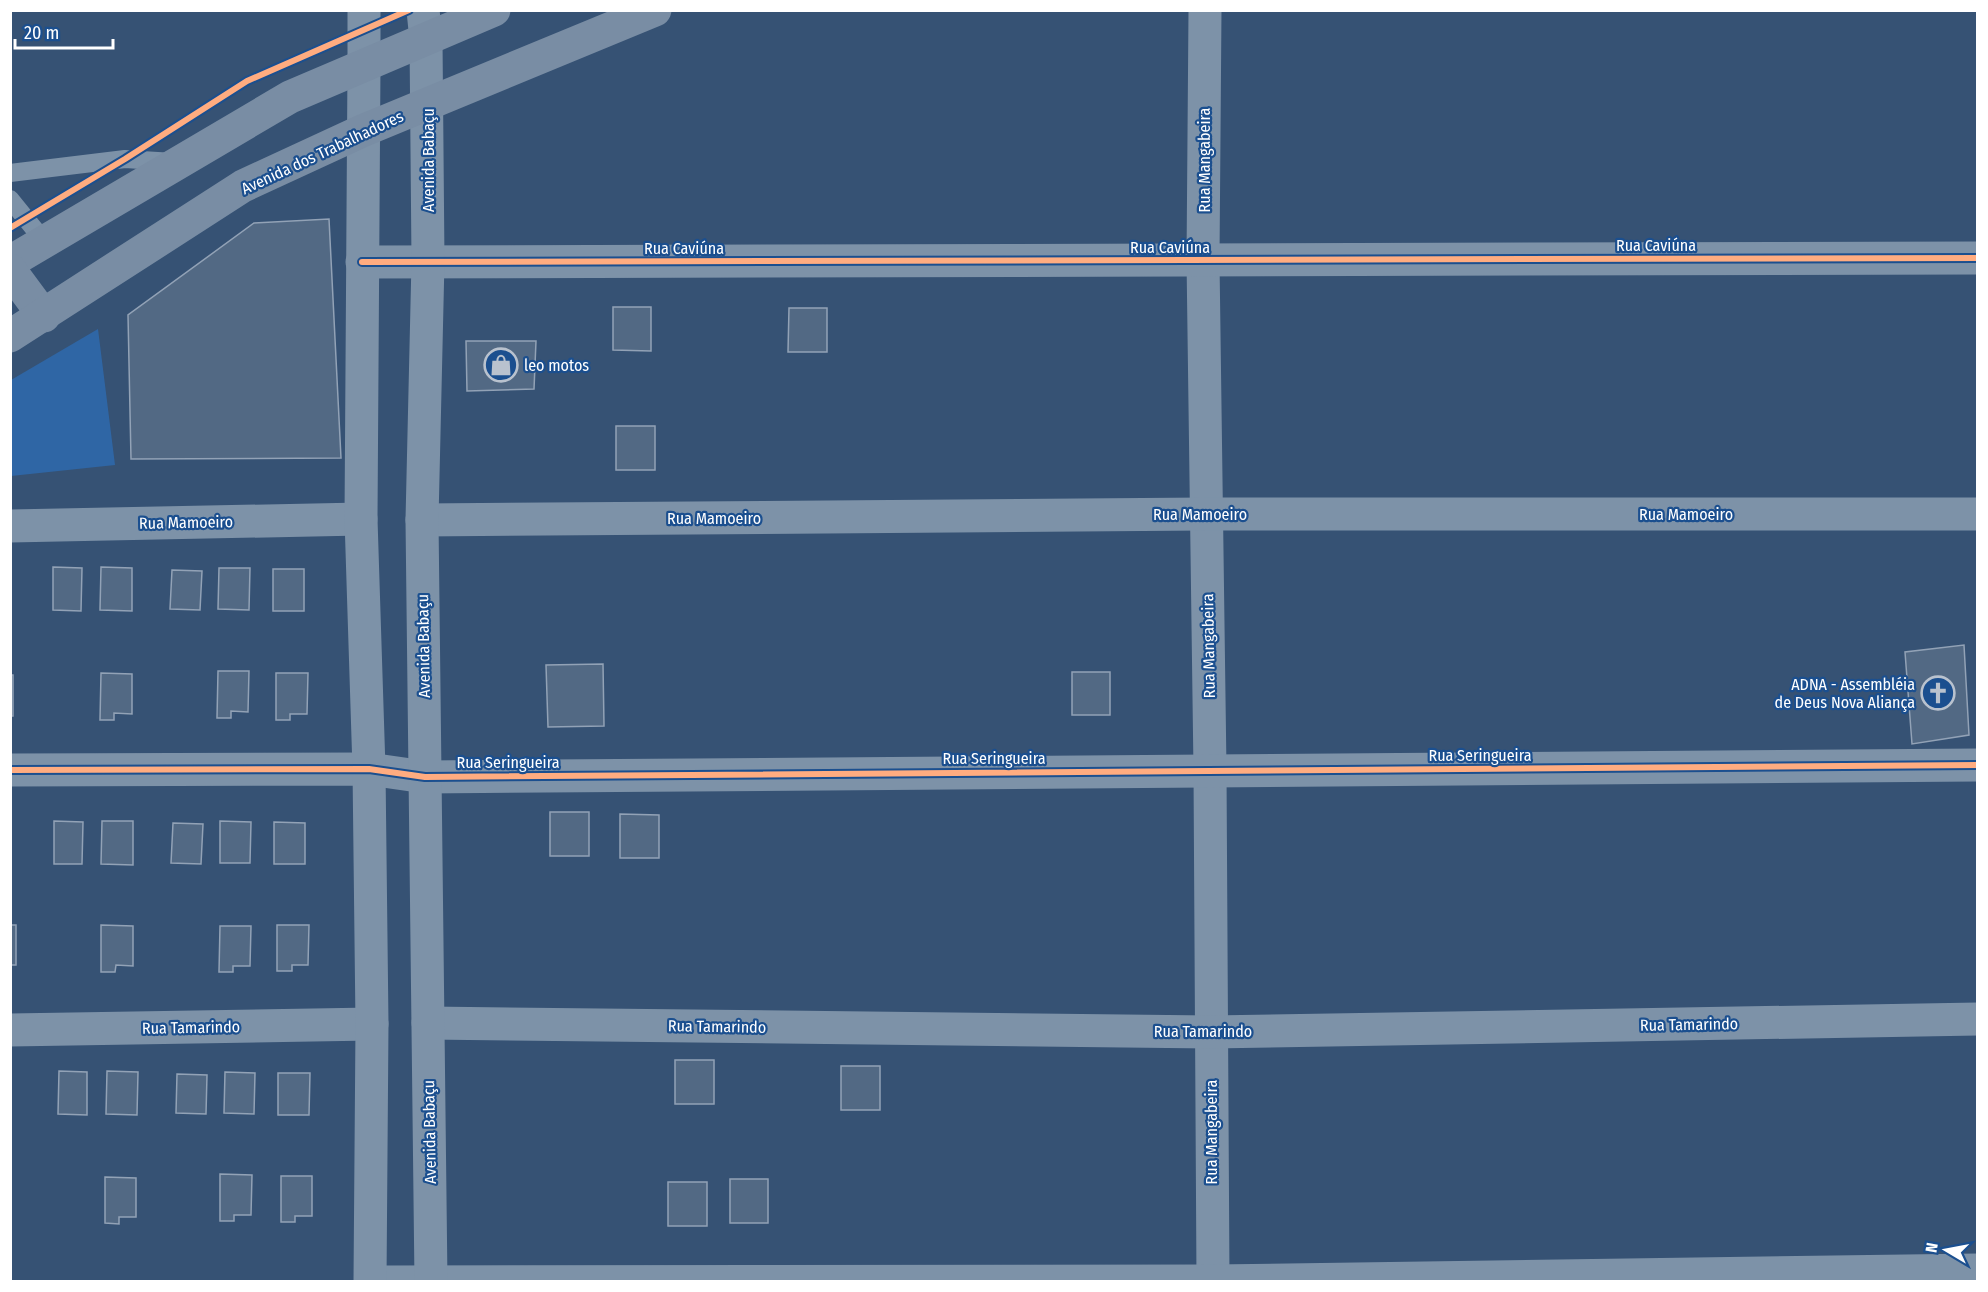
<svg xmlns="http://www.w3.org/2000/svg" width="1988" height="1292" font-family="'Fira Sans Condensed',sans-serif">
<rect width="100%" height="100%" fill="#365274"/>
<!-- green -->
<polygon fill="#2f66a5" points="98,329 115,465 11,476 11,380"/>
<!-- building -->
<g fill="#526984" stroke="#92a2b6" stroke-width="1.5">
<polygon points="329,219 341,458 131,459 128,315 254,223"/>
<polygon points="613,307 651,307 651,351 613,350"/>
<polygon points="789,308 827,308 827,352 788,352"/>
<polygon points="466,341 536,341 534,389 467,391"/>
<rect x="616" y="426" width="39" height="44"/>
<polygon points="53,567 82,568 81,611 53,610"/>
<polygon points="101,567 132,568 132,611 100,610"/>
<polygon points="219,568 250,568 249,610 218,609"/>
<rect x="273" y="569" width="31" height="42"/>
<polygon points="172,570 202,571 200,610 170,609"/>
<polygon points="1964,645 1969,735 1912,744 1905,652"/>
<polygon points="603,664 604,726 548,727 546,665"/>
<polygon points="218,671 249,671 248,712 231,711 231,718 217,718"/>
<rect x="1072" y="672" width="38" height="43"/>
<polygon points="101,673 132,674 132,714 114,713 114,720 100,720"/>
<polygon points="276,673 308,673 307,714 290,714 290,720 276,720"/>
<rect x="10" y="675" width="3" height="41"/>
<rect x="550" y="812" width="39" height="44"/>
<polygon points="620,814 659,815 659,858 620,858"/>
<polygon points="54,821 83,822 82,864 54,864"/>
<polygon points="102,821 133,821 133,865 101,864"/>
<polygon points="220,821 251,822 250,863 220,863"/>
<polygon points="274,822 305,823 305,864 274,864"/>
<polygon points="173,823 203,824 201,864 171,863"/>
<rect x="10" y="925" width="6" height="40"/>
<polygon points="101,925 133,926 133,966 116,965 115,972 101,972"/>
<polygon points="277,925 309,925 308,965 292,965 292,971 277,971"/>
<polygon points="220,926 251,926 250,966 233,966 233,972 219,972"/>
<rect x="675" y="1060" width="39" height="44"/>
<rect x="841" y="1066" width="39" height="44"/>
<polygon points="59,1071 87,1072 87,1115 58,1114"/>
<polygon points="107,1071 138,1072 137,1115 106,1114"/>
<polygon points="225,1072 255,1073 254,1114 224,1113"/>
<polygon points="278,1073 310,1073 309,1115 278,1115"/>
<polygon points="177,1074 207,1075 206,1114 176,1113"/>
<polygon points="220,1174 252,1175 251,1215 234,1215 234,1221 220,1221"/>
<polygon points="281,1176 312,1176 312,1216 295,1216 295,1222 281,1222"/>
<polygon points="105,1177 136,1178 136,1217 119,1217 119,1224 105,1223"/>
<rect x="730" y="1179" width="38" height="44"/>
<rect x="668" y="1182" width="39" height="44"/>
</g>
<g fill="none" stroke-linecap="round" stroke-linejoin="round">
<!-- service -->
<g stroke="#7d92a8" stroke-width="18">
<polyline points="10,173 125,159 174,162"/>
<polyline points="10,199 44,241"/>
</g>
<!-- minor -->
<g stroke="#7d92a8" stroke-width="33">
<polyline points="423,10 426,40"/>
<polyline points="1205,10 1203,260 1210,770 1213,1282"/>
<polyline points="364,64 364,10"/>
<polyline points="362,262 1978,258"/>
<polyline points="422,520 1205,514 1978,514"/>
<polyline points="10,526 361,519"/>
<polyline points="10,770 369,769 425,777 1978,765"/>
<polyline points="428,1023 1211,1032 1978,1019"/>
<polyline points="10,1030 372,1024"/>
<polyline points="382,1282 1213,1281 1978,1270"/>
</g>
<!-- tertiary -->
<g stroke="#7d92a8" stroke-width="33">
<polyline points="426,40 428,261 422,520 431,1282"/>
<polyline points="364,64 361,519 369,769 372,1024 370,1282"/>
</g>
<!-- secondary -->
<g stroke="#798da4" stroke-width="33">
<polyline points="10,262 290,97 494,10"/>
<polyline points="10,270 44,316"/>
<polyline points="10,336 243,186 362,131 655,10"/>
</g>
<defs>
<g id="cycleway">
<polyline points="10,228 125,159 247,81 409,10"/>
<polyline points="362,262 1978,258"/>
<polyline points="10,770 369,769 425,777 1978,765"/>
</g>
</defs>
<!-- cycleway casing -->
<use href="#cycleway" stroke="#1b4f8f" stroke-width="10"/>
<!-- cycleway -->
<use href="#cycleway" stroke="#ffac80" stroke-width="6"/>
</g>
<!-- icons -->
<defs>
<symbol id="shop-ring" viewBox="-11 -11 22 22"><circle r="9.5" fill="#1b4f8f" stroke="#b9c2ce" stroke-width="1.5"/><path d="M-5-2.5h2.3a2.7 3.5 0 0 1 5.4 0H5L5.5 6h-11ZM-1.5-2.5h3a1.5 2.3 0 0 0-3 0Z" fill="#b9c2ce"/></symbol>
<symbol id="church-ring" viewBox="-11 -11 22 22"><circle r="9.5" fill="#1b4f8f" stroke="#b9c2ce" stroke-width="1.5"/><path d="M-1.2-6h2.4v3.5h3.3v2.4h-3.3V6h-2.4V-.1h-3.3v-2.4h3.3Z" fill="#b9c2ce"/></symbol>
</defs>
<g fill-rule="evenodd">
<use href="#shop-ring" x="482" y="346" width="38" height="38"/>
<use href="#church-ring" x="1919" y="674" width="38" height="38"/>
</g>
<g text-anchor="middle" stroke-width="4.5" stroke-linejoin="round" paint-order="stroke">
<!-- street labels -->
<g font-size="16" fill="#fff" stroke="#1b4f8f">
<text transform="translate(322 152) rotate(-25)" y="6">Avenida dos Trabalhadores</text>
<text transform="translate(428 160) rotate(-90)" y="6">Avenida Babaçu</text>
<text transform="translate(1204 160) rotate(-90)" y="6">Rua Mangabeira</text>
<text x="1656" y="251">Rua Caviúna</text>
<text x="1170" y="253">Rua Caviúna</text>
<text x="684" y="254">Rua Caviúna</text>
<text x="1200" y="520">Rua Mamoeiro</text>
<text x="1686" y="520">Rua Mamoeiro</text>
<text x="714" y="524">Rua Mamoeiro</text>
<text transform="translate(186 522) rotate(-1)" y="6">Rua Mamoeiro</text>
<text transform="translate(423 646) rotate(-91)" y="6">Avenida Babaçu</text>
<text transform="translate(1208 646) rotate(-91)" y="6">Rua Mangabeira</text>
<text x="1480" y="761">Rua Seringueira</text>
<text x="994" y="764">Rua Seringueira</text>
<text x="508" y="768">Rua Seringueira</text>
<text transform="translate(1689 1024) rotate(-1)" y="6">Rua Tamarindo</text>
<text transform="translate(717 1026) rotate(1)" y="6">Rua Tamarindo</text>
<text transform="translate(191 1027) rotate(-1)" y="6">Rua Tamarindo</text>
<text x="1203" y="1037">Rua Tamarindo</text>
<text transform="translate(429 1132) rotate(-91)" y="6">Avenida Babaçu</text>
<text transform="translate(1211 1132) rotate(-90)" y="6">Rua Mangabeira</text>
</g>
<!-- poi labels -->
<g font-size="16" fill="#fff" stroke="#1b4f8f" text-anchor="start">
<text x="524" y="371">leo motos</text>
<text x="1915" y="690" text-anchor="end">ADNA - Assembléia<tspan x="1915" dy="18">de Deus Nova Aliança</tspan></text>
</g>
</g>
<!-- border -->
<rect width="1988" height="1292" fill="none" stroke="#ffffff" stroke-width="24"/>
<!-- north arrow -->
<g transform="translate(1946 1250) rotate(280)" stroke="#1b4f8f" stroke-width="4.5" paint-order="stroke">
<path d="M0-4.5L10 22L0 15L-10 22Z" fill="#ffffff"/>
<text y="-9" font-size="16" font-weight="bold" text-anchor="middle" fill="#ffffff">N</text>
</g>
<!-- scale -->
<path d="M15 39v9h98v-9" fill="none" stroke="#ffffff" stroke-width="3"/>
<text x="24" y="39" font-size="18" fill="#ffffff" stroke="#1b4f8f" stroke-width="4.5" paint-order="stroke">20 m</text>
</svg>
